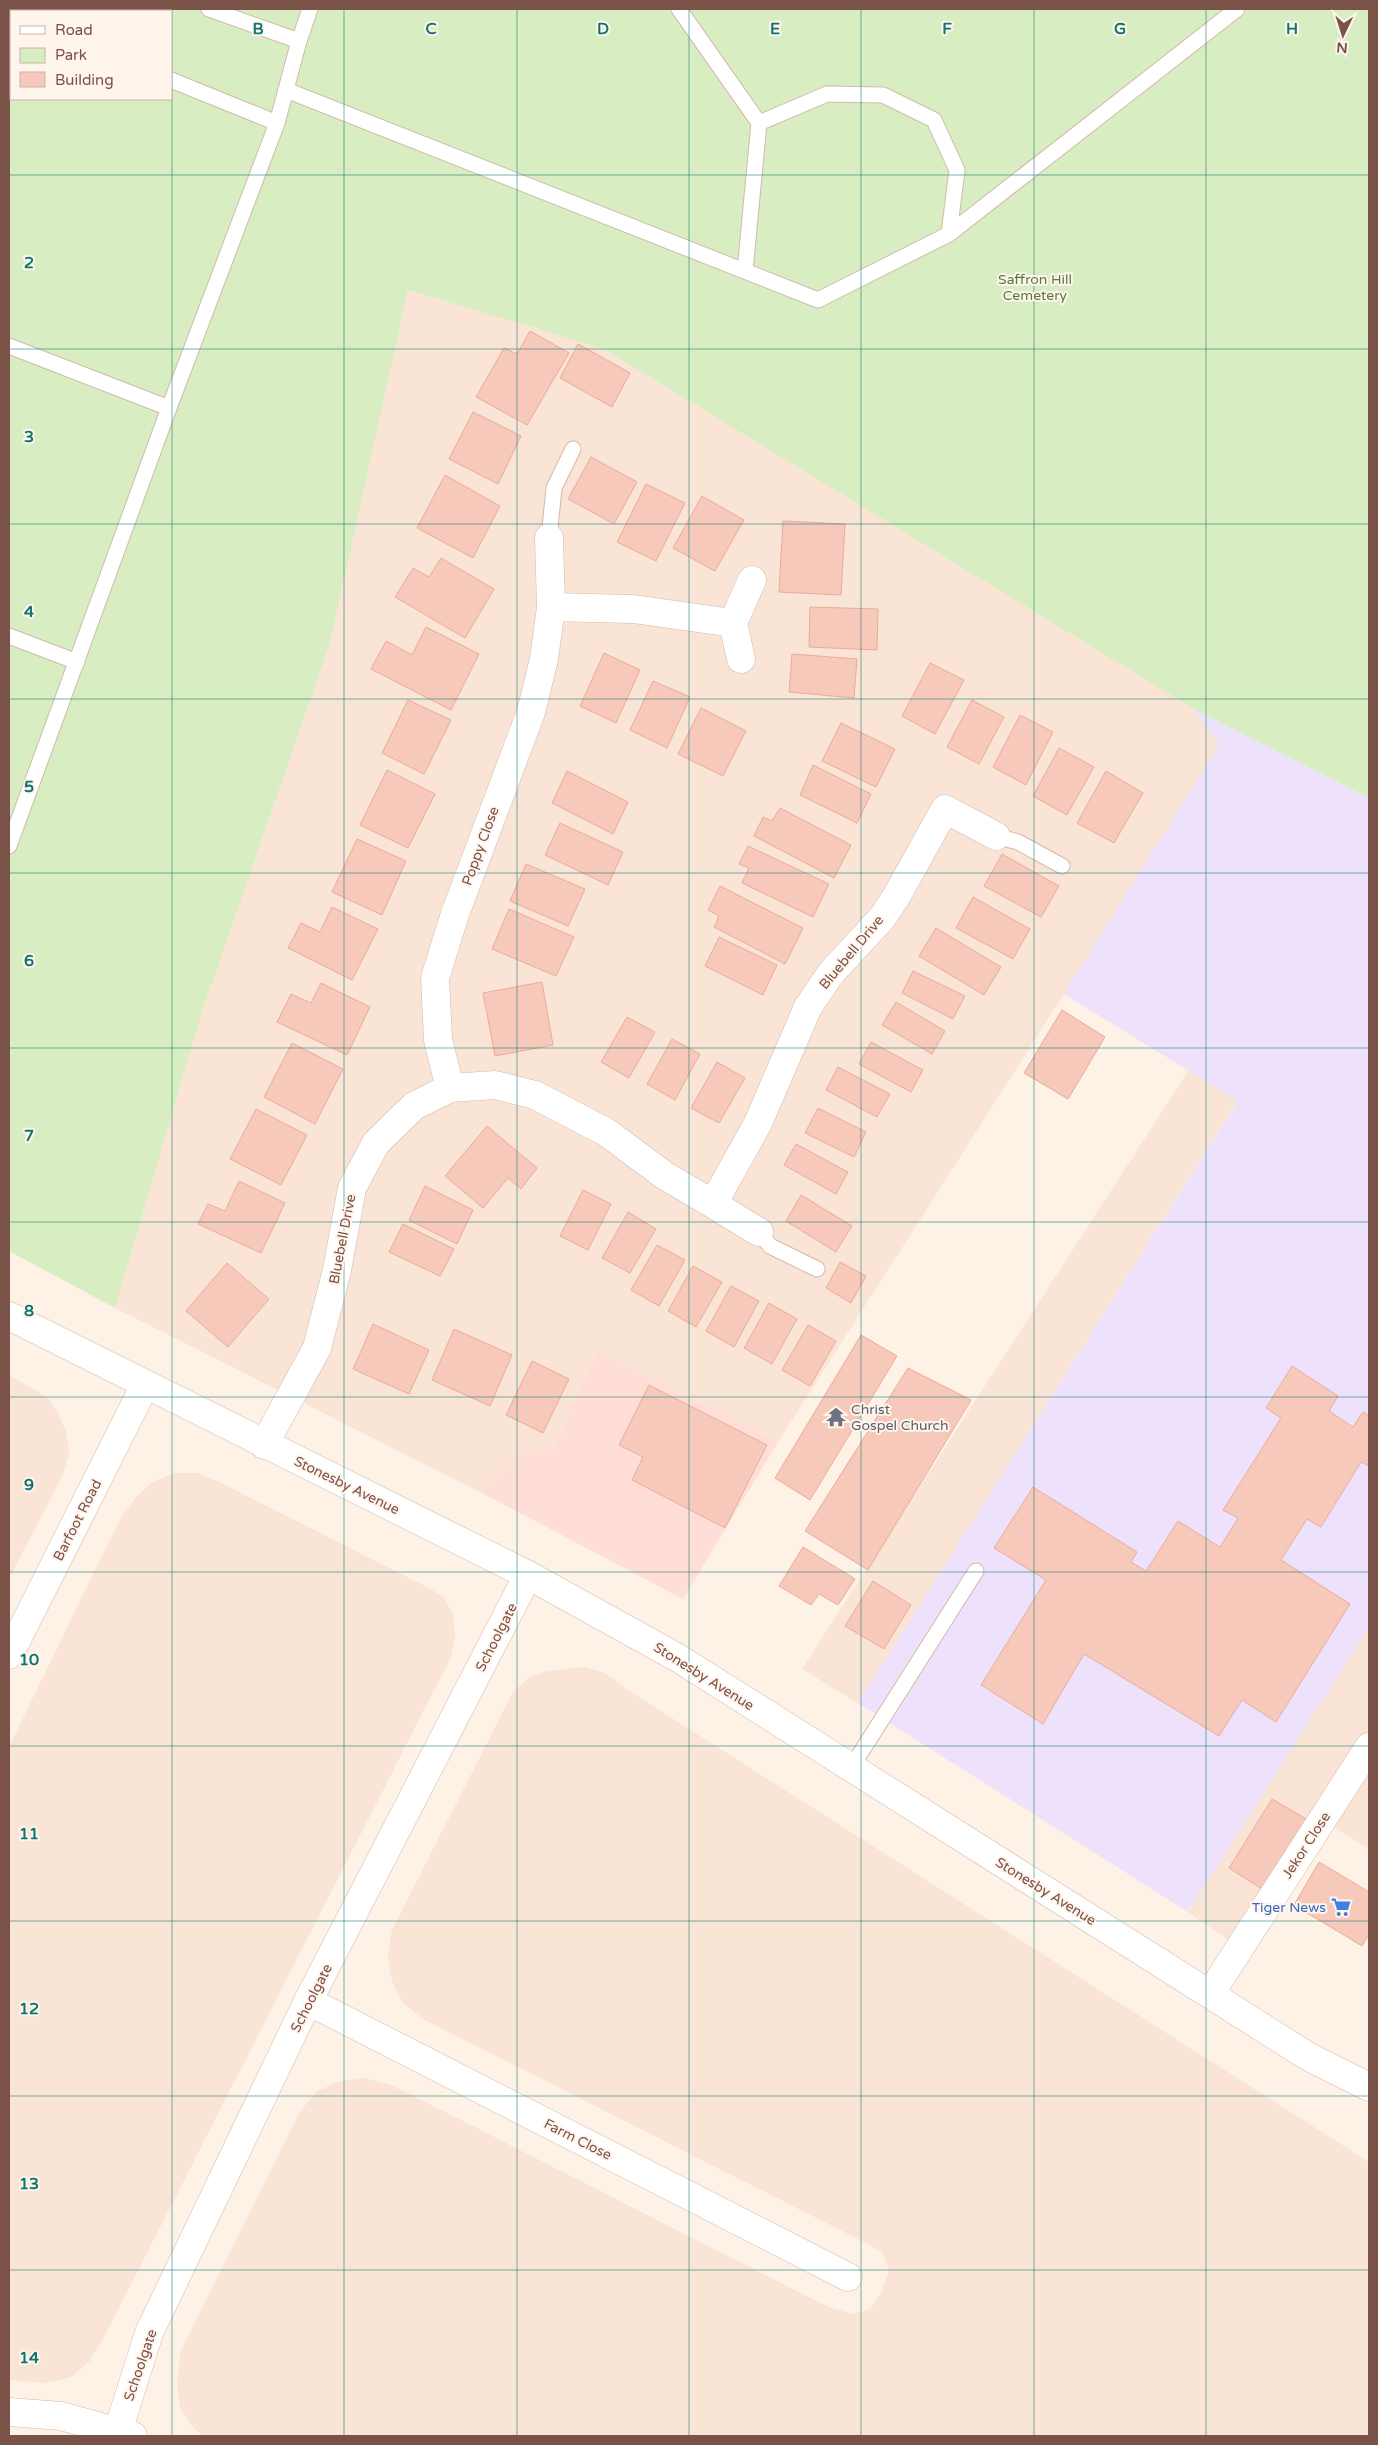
<svg xmlns="http://www.w3.org/2000/svg" width="1378" height="2445" font-family="'Varela Round',sans-serif">
<rect width="100%" height="100%" fill="#fef1e5"/>
<!-- residential -->
<g fill="#f9e4d5">
<polygon points="408,290 604,349 1192,708 1220,745 1064,994 778,1442 597,1350 553,1449 526,1449 506,1466 482,1493 115,1308 202,1012 330,643"/>
<polygon points="1189,1070 1238,1100 858,1703 802,1669"/>
<polygon points="9,1375 47,1397 58,1413 66,1432 69,1454 62,1476 9,1579"/>
<polygon points="174,1473 198,1473 219,1482 431,1589 444,1598 453,1615 455,1637 451,1657 103,2339 89,2362 71,2377 45,2383 9,2380 9,1747 121,1517 136,1497 153,1482"/>
<polygon points="1369,1627 1369,1849 1329,1824 1245,1951 1188,1912"/>
<polygon points="582,1667 603,1672 631,1692 1369,2162 1369,2436 203,2436 194,2429 180,2408 177,2383 181,2351 299,2113 317,2091 341,2081 365,2078 394,2086 828,2307 853,2314 870,2309 881,2294 889,2271 883,2253 860,2240 423,2019 405,2005 395,1989 390,1973 388,1953 392,1930 513,1692 528,1678 547,1671"/>
</g>
<!-- commercial -->
<polygon fill="#ffded8" points="597,1350 778,1442 683,1599 482,1493 506,1466 526,1449 553,1449"/>
<!-- education -->
<polygon fill="#eee1fb" points="1192,708 1369,798 1369,1627 1188,1912 858,1703 1238,1101 1064,994 1219,745"/>
<!-- green -->
<path fill="#d9edc2" fill-rule="evenodd" d="M9,9H1369V798L1192,708L604,349L408,290L330,643L202,1012L115,1308L9,1251ZM11,11H171V99H11Z"/>
<!-- building -->
<g fill="#f6c9ba" stroke="#eaac99">
<polygon points="530,331 569,353 527,425 476,397 504,348 517,354"/>
<polygon points="578,344 630,373 612,407 560,378"/>
<polygon points="473,412 521,436 498,484 449,459"/>
<polygon points="591,457 637,482 614,524 568,499"/>
<polygon points="445,475 500,506 473,558 417,528"/>
<polygon points="646,484 685,503 656,561 617,542"/>
<polygon points="702,496 744,520 715,571 673,548"/>
<polygon points="783,521 845,524 841,595 779,592"/>
<polygon points="441,558 494,589 465,638 395,597 413,568 429,577"/>
<polygon points="810,607 878,609 877,650 809,647"/>
<polygon points="426,627 479,654 451,710 371,669 386,641 412,655"/>
<polygon points="604,653 640,670 616,723 580,706"/>
<polygon points="792,654 857,659 854,698 789,692"/>
<polygon points="930,663 964,680 935,734 902,716"/>
<polygon points="653,681 690,697 667,748 630,730"/>
<polygon points="408,700 451,720 424,774 382,753"/>
<polygon points="972,700 1004,717 979,764 947,747"/>
<polygon points="701,708 746,731 723,776 678,754"/>
<polygon points="1020,715 1053,732 1026,785 993,767"/>
<polygon points="841,723 895,749 876,787 822,761"/>
<polygon points="1059,748 1094,767 1067,815 1033,796"/>
<polygon points="813,765 871,794 857,823 800,795"/>
<polygon points="387,770 435,794 408,848 360,825"/>
<polygon points="567,771 628,802 613,834 552,803"/>
<polygon points="1106,771 1143,793 1114,843 1077,823"/>
<polygon points="780,808 851,845 834,878 754,836 763,817 772,821"/>
<polygon points="560,823 623,852 608,885 545,855"/>
<polygon points="357,839 406,861 382,915 332,892"/>
<polygon points="748,846 829,884 813,917 742,883 749,868 739,864"/>
<polygon points="1002,854 1059,886 1041,917 984,886"/>
<polygon points="526,864 585,889 568,926 510,901"/>
<polygon points="720,886 803,928 785,964 714,927 719,916 708,910"/>
<polygon points="973,897 1030,929 1013,959 956,928"/>
<polygon points="332,907 378,929 352,980 288,948 301,923 320,932"/>
<polygon points="509,909 574,937 556,976 492,949"/>
<polygon points="936,928 1001,967 984,995 919,956"/>
<polygon points="719,937 777,965 763,995 705,966"/>
<polygon points="913,971 965,996 953,1019 902,993"/>
<polygon points="542,982 553,1045 495,1056 483,993"/>
<polygon points="321,983 370,1007 347,1055 277,1022 291,994 311,1003"/>
<polygon points="896,1002 945,1031 932,1054 882,1025"/>
<polygon points="1062,1010 1105,1037 1068,1099 1024,1073"/>
<polygon points="627,1017 655,1032 629,1078 601,1062"/>
<polygon points="672,1039 700,1054 675,1100 647,1084"/>
<polygon points="871,1042 923,1070 911,1092 859,1064"/>
<polygon points="292,1043 343,1069 315,1124 264,1097"/>
<polygon points="717,1062 745,1078 719,1123 691,1108"/>
<polygon points="838,1067 890,1094 877,1117 826,1090"/>
<polygon points="818,1108 866,1132 854,1157 805,1133"/>
<polygon points="256,1109 307,1135 281,1185 230,1159"/>
<polygon points="487,1126 537,1168 521,1189 508,1178 483,1208 445,1176"/>
<polygon points="796,1144 848,1172 836,1194 784,1165"/>
<polygon points="239,1181 285,1203 261,1253 198,1224 208,1204 225,1211"/>
<polygon points="425,1186 473,1210 457,1244 409,1220"/>
<polygon points="583,1190 611,1204 588,1250 560,1236"/>
<polygon points="801,1195 852,1226 836,1252 786,1221"/>
<polygon points="628,1212 656,1229 630,1273 602,1258"/>
<polygon points="403,1224 454,1249 440,1276 389,1252"/>
<polygon points="657,1245 685,1260 659,1306 631,1290"/>
<polygon points="840,1262 866,1276 851,1303 826,1288"/>
<polygon points="227,1263 269,1299 228,1347 186,1311"/>
<polygon points="693,1266 722,1282 696,1327 668,1311"/>
<polygon points="731,1286 759,1301 734,1347 706,1331"/>
<polygon points="769,1303 797,1319 772,1364 744,1348"/>
<polygon points="373,1324 429,1350 409,1394 353,1369"/>
<polygon points="808,1325 836,1341 810,1386 782,1370"/>
<polygon points="454,1329 512,1355 490,1406 432,1380"/>
<polygon points="861,1335 897,1356 810,1500 775,1478"/>
<polygon points="532,1361 569,1379 543,1433 506,1415"/>
<polygon points="1292,1366 1338,1396 1329,1411 1353,1427 1363,1412 1369,1416 1369,1466 1361,1462 1321,1527 1307,1519 1281,1560 1350,1604 1276,1722 1242,1700 1219,1736 1084,1654 1043,1724 981,1685 1046,1580 994,1548 1033,1487 1137,1552 1131,1562 1146,1571 1178,1521 1220,1547 1238,1518 1223,1510 1281,1418 1266,1408"/>
<polygon points="908,1368 971,1400 868,1570 805,1531"/>
<polygon points="649,1385 767,1445 725,1528 632,1480 643,1457 619,1445"/>
<polygon points="803,1547 855,1579 838,1605 819,1594 811,1605 779,1586"/>
<polygon points="873,1581 911,1605 884,1649 845,1626"/>
<polygon points="1272,1799 1308,1820 1265,1891 1229,1868"/>
<polygon points="1319,1862 1369,1892 1369,1934 1362,1946 1294,1905"/>
</g>
<g fill="none" stroke-linecap="round" stroke-linejoin="round">
<defs>
<g id="lane">
<polyline points="679,9 759,123 827,94 883,95 934,120 957,170 949,234"/>
<polyline points="9,12 11,13"/>
<polyline points="299,41 310,9"/>
<polyline points="171,80 277,123 299,41 209,9"/>
<polyline points="286,90 818,300 949,234 1237,9"/>
<polyline points="745,271 759,123"/>
<polyline points="9,346 169,408"/>
<polyline points="549,538 554,488 573,449"/>
<polyline points="9,636 77,662"/>
<polyline points="996,836 1018,842 1062,866"/>
<polyline points="9,846 169,408 277,123"/>
<polyline points="759,1232 770,1246 817,1269"/>
<polyline points="851,1768 976,1571"/>
</g>
<g id="street">
<polyline points="549,538 551,607"/>
<polyline points="741,659 733,623 752,580"/>
<polyline points="450,1088 438,1040 435,978 455,914 531,712 544,659 551,607 633,609 733,623"/>
<polyline points="713,1204 759,1232"/>
<polyline points="264,1445 317,1348 337,1270 352,1188 376,1143 414,1106 450,1088 495,1085 535,1095 606,1132 664,1175 713,1204 758,1123 808,1007 831,973 882,918 896,897 945,809 996,836"/>
<polyline points="9,1655 145,1385"/>
<polyline points="1210,1994 1369,1747"/>
<polyline points="308,2001 848,2277"/>
<polyline points="9,2412 61,2416 133,2436"/>
<polyline points="118,2431 149,2333 308,2001 528,1575"/>
</g>
<polyline id="secondary" points="9,1316 528,1575 678,1658 1309,2057 1369,2087"/>
</defs>
<!-- lane casing -->
<use href="#lane" stroke="#d4b9ac" stroke-width="17"/>
<!-- street casing -->
<use href="#street" stroke="#d4b9ac" stroke-width="29"/>
<!-- secondary casing -->
<use href="#secondary" stroke="#d7b7a9" stroke-width="29"/>
<!-- lane -->
<use href="#lane" stroke="#fff" stroke-width="15"/>
<!-- street -->
<use href="#street" stroke="#fff" stroke-width="28"/>
<!-- secondary -->
<use href="#secondary" stroke="#fff" stroke-width="28"/>
</g>
<!-- grid -->
<path fill="none" stroke="#0f766e" stroke-width="1" stroke-opacity="0.55" d="M172,9V2436M344,9V2436M517,9V2436M689,9V2436M861,9V2436M1034,9V2436M1206,9V2436M9,175H1369M9,349H1369M9,524H1369M9,699H1369M9,873H1369M9,1048H1369M9,1222H1369M9,1397H1369M9,1572H1369M9,1746H1369M9,1921H1369M9,2096H1369M9,2270H1369"/>
<!-- icons -->
<defs>
<symbol id="temple-bare" viewBox="-9 -9 18 18"><path d="M0-6L5-2H3V0L6.5 2.5H4V6H1.5V3h-3V6H-4V2.5H-6.5L-3 0V-2H-5Z" fill="#6b7280" stroke="#fff5ed" stroke-width="2.5" paint-order="stroke"/></symbol>
<symbol id="supermarket-bare" viewBox="-9 -9 18 18"><path d="M-6-5.5h2.5l.6 2H6L4.5 2H-2.5L-4.4-4H-6ZM-1.5 3.2a1.3 1.3 0 1 0 .1 0ZM3 3.2a1.3 1.3 0 1 0 .1 0Z" fill="#3f7fe0" stroke="#fff5ed" stroke-width="2.5" paint-order="stroke"/></symbol>
</defs>
<g fill-rule="evenodd">
<use href="#temple-bare" x="822" y="1403" width="28" height="28"/>
<use href="#supermarket-bare" x="1327" y="1893" width="28" height="28"/>
</g>
<g text-anchor="middle" stroke-width="4" stroke-linejoin="round" paint-order="stroke">
<!-- park labels -->
<g font-size="14" fill="#577a3c" stroke="#fff5ed">
<text x="1035" y="284">Saffron Hill<tspan x="1035" dy="16">Cemetery</tspan></text>
</g>
<!-- street labels -->
<g font-size="14" fill="#7a5247" stroke="#fff5ed">
<text transform="translate(480 846) rotate(-70)" y="5">Poppy Close</text>
<text transform="translate(851 952) rotate(-50)" y="5">Bluebell Drive</text>
<text transform="translate(342 1239) rotate(-79)" y="5">Bluebell Drive</text>
<text transform="translate(347 1485) rotate(26)" y="5">Stonesby Avenue</text>
<text transform="translate(77 1520) rotate(-63)" y="5">Barfoot Road</text>
<text transform="translate(496 1637) rotate(-63)" y="5">Schoolgate</text>
<text transform="translate(704 1676) rotate(32)" y="5">Stonesby Avenue</text>
<text transform="translate(1306 1845) rotate(-57)" y="5">Jekor Close</text>
<text transform="translate(1046 1891) rotate(32)" y="5">Stonesby Avenue</text>
<text transform="translate(311 1998) rotate(-63)" y="5">Schoolgate</text>
<text transform="translate(578 2139) rotate(27)" y="5">Farm Close</text>
<text transform="translate(140 2365) rotate(-71)" y="5">Schoolgate</text>
</g>
<!-- worship labels -->
<g font-size="14" fill="#5b616d" stroke="#fff5ed" text-anchor="start">
<text x="851" y="1414">Christ<tspan x="851" dy="16">Gospel Church</tspan></text>
</g>
<!-- shop labels -->
<g font-size="14" fill="#366cbe" stroke="#fff5ed" text-anchor="end">
<text x="1326" y="1912">Tiger News</text>
</g>
</g>
<g font-size="16" text-anchor="middle" font-weight="bold" fill="#0f766e" stroke="#fff5ed" stroke-width="4" stroke-linejoin="round" paint-order="stroke">
<text x="258" y="34">B</text>
<text x="431" y="34">C</text>
<text x="603" y="34">D</text>
<text x="775" y="34">E</text>
<text x="947" y="34">F</text>
<text x="1120" y="34">G</text>
<text x="1292" y="34">H</text>
<text x="29" y="268">2</text>
<text x="29" y="442">3</text>
<text x="29" y="617">4</text>
<text x="29" y="792">5</text>
<text x="29" y="966">6</text>
<text x="29" y="1141">7</text>
<text x="29" y="1316">8</text>
<text x="29" y="1490">9</text>
<text x="29" y="1665">10</text>
<text x="29" y="1839">11</text>
<text x="29" y="2014">12</text>
<text x="29" y="2189">13</text>
<text x="29" y="2363">14</text>
</g>
<!-- border -->
<rect width="1378" height="2445" fill="none" stroke="#7a5247" stroke-width="20"/>
<!-- legend -->
<rect x="10" y="10" width="162" height="90" fill="#fff5ed" stroke="#cab4ab"/>
<rect x="20" y="26" width="25" height="8" fill="#ffffff" stroke="#cab4ab"/>
<text x="55" y="35" font-size="15" fill="#7a5247">Road</text>
<rect x="20" y="48" width="25" height="15" fill="#d9edc2" stroke="#cab4ab"/>
<text x="55" y="60" font-size="15" fill="#7a5247">Park</text>
<rect x="20" y="72" width="25" height="15" fill="#f6c9ba" stroke="#cab4ab"/>
<text x="55" y="85" font-size="15" fill="#7a5247">Building</text>
<!-- north arrow -->
<g transform="translate(1343 35) rotate(184)" stroke="#fff5ed" stroke-width="4" paint-order="stroke">
<path d="M0-4L9 19L0 12L-9 19Z" fill="#7a5247"/>
<text y="-8" font-size="14" font-weight="bold" text-anchor="middle" fill="#7a5247">N</text>
</g>
</svg>
